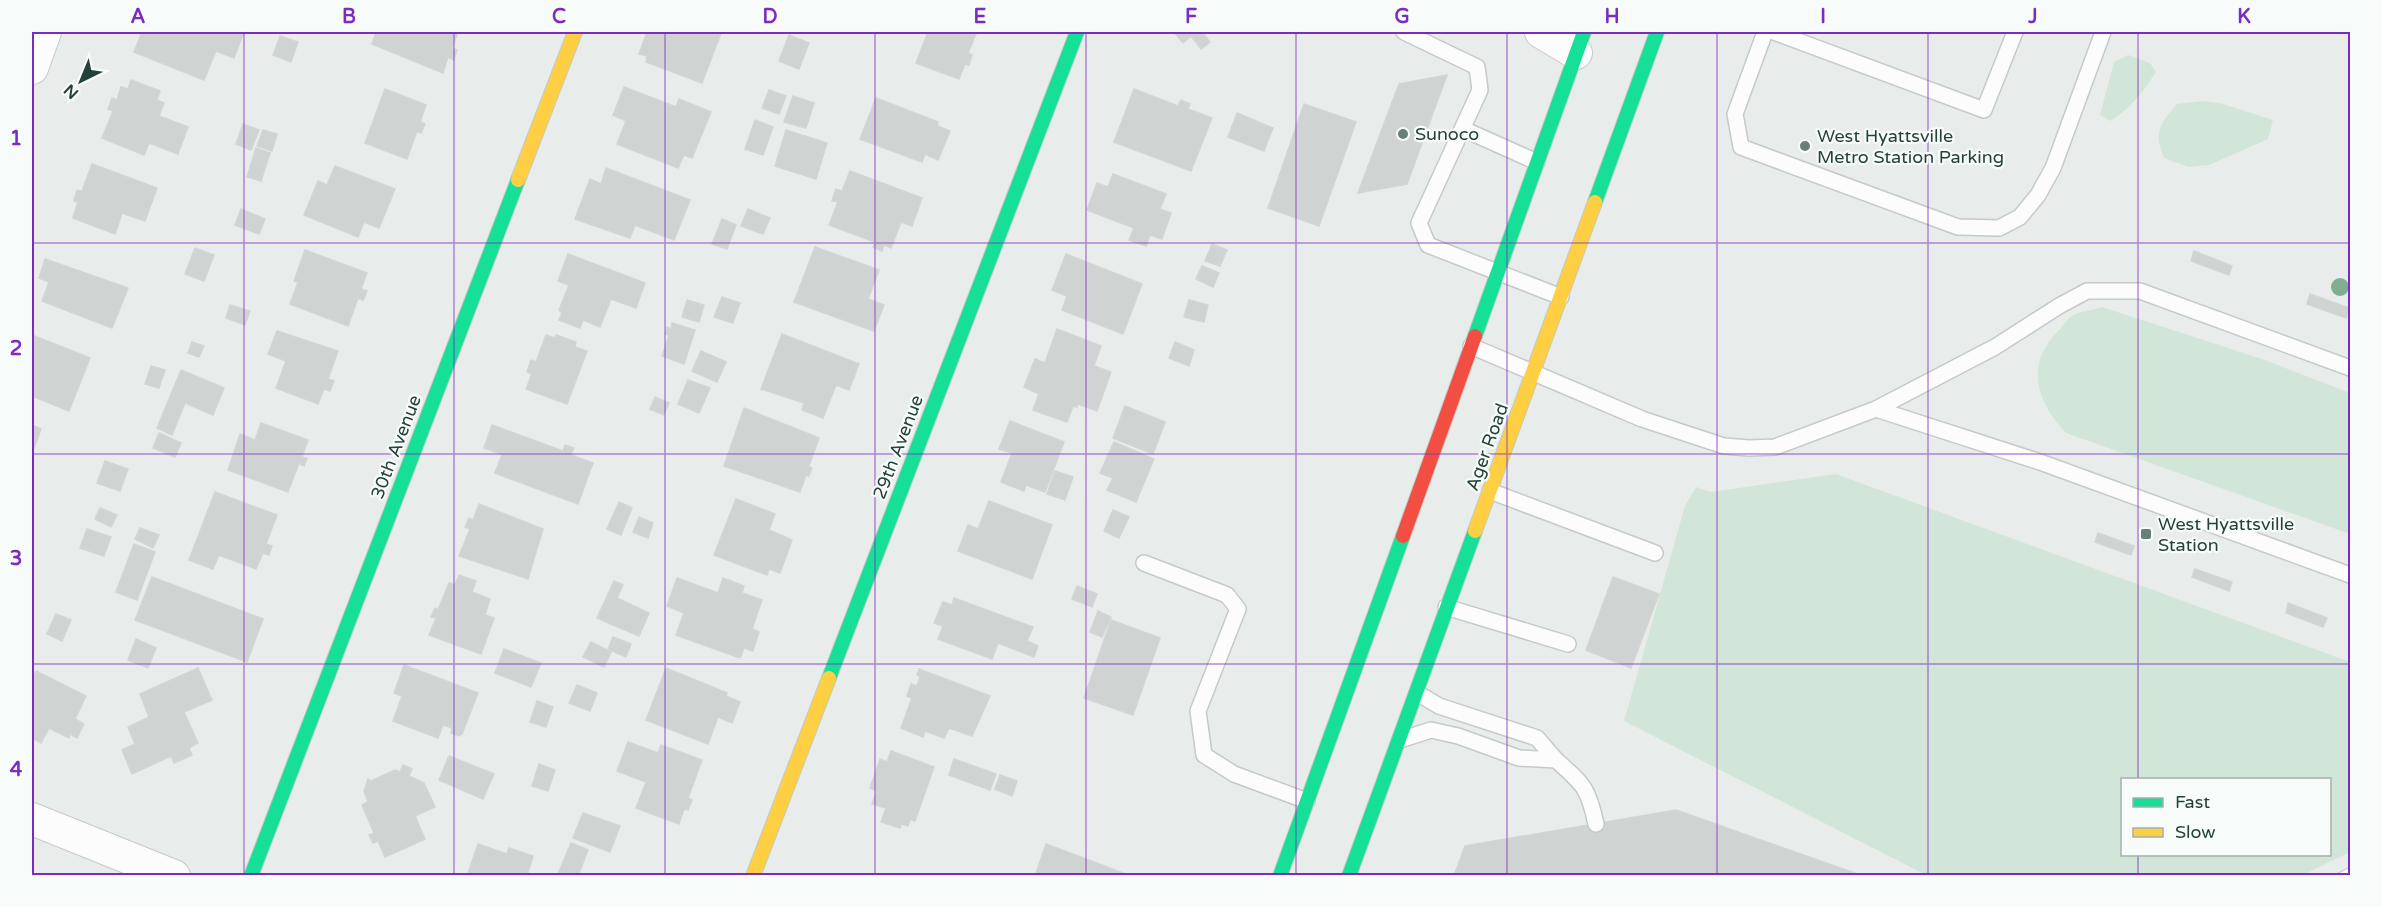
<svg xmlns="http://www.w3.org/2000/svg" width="2382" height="907" font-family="'Varela Round',sans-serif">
<rect width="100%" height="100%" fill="#e8edeb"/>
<!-- green -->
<g fill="#d1e6d8" fill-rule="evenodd">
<path d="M2128,55L2150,63L2156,72C2144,91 2129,110 2110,121L2100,115L2114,62Z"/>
<path d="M2203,101L2220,103L2273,120L2268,139L2209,165L2189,167L2164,158C2153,133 2160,123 2177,104Z"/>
<path d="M2102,307L2265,360L2350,393V534L2066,433C2037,402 2024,366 2058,331C2063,326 2068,317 2075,314C2083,311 2093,310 2102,307Z"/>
<path d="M1836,474L2350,662V852L2303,875H1926L1624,721L1685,506L1696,487L1711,492ZM2122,780H2330V854H2122Z"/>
</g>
<!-- building -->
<g fill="#cfd4d2" stroke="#d1d6d4" stroke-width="1.5">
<polygon points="142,32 244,32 234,58 216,51 204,80 134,52"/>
<polygon points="376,32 458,32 452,48 457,50 454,60 448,57 443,73 372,44"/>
<polygon points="647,32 721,33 702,83 646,62 647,56 639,54"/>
<polygon points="928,32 977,32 968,53 972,55 969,65 965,64 959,79 916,63"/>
<polygon points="1174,32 1202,32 1210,42 1201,49 1191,36 1183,43"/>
<polygon points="789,35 809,43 799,69 779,61"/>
<polygon points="280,36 298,42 291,62 273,55"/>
<polygon points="1447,75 1407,184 1358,193 1399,84"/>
<polygon points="131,80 160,91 157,100 164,103 159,116 188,127 178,154 149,143 144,155 102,138 113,111 108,109 112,98 117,100 121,87 128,89"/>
<polygon points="624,87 676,107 679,99 711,112 692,158 684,155 678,168 617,144 626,121 613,115"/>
<polygon points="385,89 426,105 420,122 425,124 421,133 417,131 407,159 365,143"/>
<polygon points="1134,89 1178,106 1181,100 1190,104 1188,109 1212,118 1191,171 1114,142"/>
<polygon points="769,90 786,96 779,114 762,108"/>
<polygon points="793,96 814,103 806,128 784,122"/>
<polygon points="876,98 938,122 937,126 950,131 938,160 925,154 922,162 860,139"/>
<polygon points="1304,104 1356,122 1319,226 1268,208"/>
<polygon points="1237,113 1273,128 1264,151 1228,137"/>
<polygon points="755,120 773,127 763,155 745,149"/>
<polygon points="243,124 259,130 251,150 236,144"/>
<polygon points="263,130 277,134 272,151 257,146"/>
<polygon points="786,130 827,143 816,179 775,166"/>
<polygon points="256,148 270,153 261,181 247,177"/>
<polygon points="92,164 157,188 145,221 122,213 115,234 73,218 78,202 74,201 77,190 82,191"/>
<polygon points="335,166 395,189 379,228 364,222 358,237 304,215 318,181 327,185"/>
<polygon points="606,168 690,200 674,240 635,225 630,238 575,219 590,179 601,184"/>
<polygon points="850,171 922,198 912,226 901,222 891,248 884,245 882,251 873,247 875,242 829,225 838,202 832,201 836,189 842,191"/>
<polygon points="1113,174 1166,194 1160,209 1171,213 1162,239 1150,235 1146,246 1129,240 1134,228 1087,210 1097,183 1108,187"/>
<polygon points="241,209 265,219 259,234 235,225"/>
<polygon points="748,209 770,218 763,234 741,226"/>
<polygon points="722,219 736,225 727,249 712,244"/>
<polygon points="1212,244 1227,250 1220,266 1205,261"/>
<polygon points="815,247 879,270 868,299 884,305 874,331 794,302"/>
<polygon points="195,248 214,255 204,281 185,274"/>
<polygon points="305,250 367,273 361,289 367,291 363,300 358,298 348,326 290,304 298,282 294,281"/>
<polygon points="2194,251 2232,266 2229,275 2191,261"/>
<polygon points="568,254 645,283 636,308 611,299 600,327 583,320 580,328 559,320 562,313 559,310 569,285 558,281"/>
<polygon points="1066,254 1142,284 1123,334 1062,310 1067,296 1052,290"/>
<polygon points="45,259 128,288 112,328 42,301 49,282 39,278"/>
<polygon points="1202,266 1219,273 1213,287 1196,279"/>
<polygon points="2310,294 2349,308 2346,318 2307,304"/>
<polygon points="722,297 740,303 733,323 714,317"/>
<polygon points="687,300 704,305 699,322 682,317"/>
<polygon points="1189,300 1208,305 1204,322 1184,317"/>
<polygon points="230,305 250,311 245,325 226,318"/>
<polygon points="672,323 695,330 684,364 662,356 669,335 665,334 667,327 671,329"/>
<polygon points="1057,329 1101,346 1094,366 1111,372 1097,411 1078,404 1077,407 1073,406 1067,422 1033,410 1039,394 1024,387 1035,359 1045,363"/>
<polygon points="277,331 338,351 328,379 334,381 330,391 324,389 318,404 276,388 286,361 268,354"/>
<polygon points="782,334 859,364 849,390 836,385 823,418 802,410 804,403 761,389"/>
<polygon points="32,335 90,358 69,411 32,396"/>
<polygon points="546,335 555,338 556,335 576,342 575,347 587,351 567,404 526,389 532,374 527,372 531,360 536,362"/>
<polygon points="192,342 204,346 199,357 188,353"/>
<polygon points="1175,342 1194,350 1189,366 1169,358"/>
<polygon points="701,351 726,362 717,382 692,371"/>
<polygon points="151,366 165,370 159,388 145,384"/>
<polygon points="181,370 224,388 213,415 185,403 172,435 157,428"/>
<polygon points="688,380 710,388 699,413 678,404"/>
<polygon points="655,397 669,403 664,415 650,409"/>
<polygon points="1125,406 1165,422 1153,454 1113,438"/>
<polygon points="744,408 819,438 809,466 812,468 809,476 806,475 800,492 724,466"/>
<polygon points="1010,421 1064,442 1045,492 1026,485 1024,491 1001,482 1012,453 999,449"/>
<polygon points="261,423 308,440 302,457 307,458 304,466 299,463 288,492 228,470 240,434 255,440"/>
<polygon points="32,425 41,429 32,454"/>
<polygon points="492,425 563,451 565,445 574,448 571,455 593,463 578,504 495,473 502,454 484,448"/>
<polygon points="159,433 181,443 175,457 153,448"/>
<polygon points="1114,442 1154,459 1136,502 1107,490 1113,478 1100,473"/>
<polygon points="105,461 128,469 120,491 97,483"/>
<polygon points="1055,471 1073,477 1065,500 1047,494"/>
<polygon points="215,492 277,515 266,544 272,546 269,555 263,553 256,569 219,555 213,569 189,560"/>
<polygon points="736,499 775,514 769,530 792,540 780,573 769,569 767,575 714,555"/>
<polygon points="989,501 1052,525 1032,579 958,551 968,525 978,529"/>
<polygon points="619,502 632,508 621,535 607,529"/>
<polygon points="479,504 543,529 528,579 459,556 470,529 465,527 469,518 473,520"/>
<polygon points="100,508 117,515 111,527 95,519"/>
<polygon points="1113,510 1129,517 1119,538 1104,531"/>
<polygon points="639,517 653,523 648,538 633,532"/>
<polygon points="140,528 159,535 153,548 135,539"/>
<polygon points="87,529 111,537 104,556 80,548"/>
<polygon points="2098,533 2134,546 2131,555 2095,542"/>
<polygon points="134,544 155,552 137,600 116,592"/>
<polygon points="2195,569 2232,582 2229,591 2192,577"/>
<polygon points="459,575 476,581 472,592 490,599 485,615 494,618 481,654 429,635 436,618 431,617 435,608 438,610 449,583 455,585"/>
<polygon points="152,577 263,619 247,662 135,620"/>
<polygon points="1613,577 1659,594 1631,668 1586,650"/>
<polygon points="677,578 718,593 723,578 744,586 742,593 762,600 752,629 759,632 753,651 744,648 740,658 676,635 684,613 667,606"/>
<polygon points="614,581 623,585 617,598 649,613 639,636 597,618"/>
<polygon points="1077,586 1097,594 1092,607 1072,599"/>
<polygon points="954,598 1033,627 1027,641 1038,646 1034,657 998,643 992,659 938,639 943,626 934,623 943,602 952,605"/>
<polygon points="2288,603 2327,618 2323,627 2286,613"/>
<polygon points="1098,611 1111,617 1102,637 1090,632"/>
<polygon points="56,614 71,620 62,641 47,634"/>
<polygon points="1111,620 1160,638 1133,715 1084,698"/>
<polygon points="613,637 631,644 626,657 608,649"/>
<polygon points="136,639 156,648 148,668 128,660"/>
<polygon points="591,642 611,652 604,667 583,657"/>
<polygon points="504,649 541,663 531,687 495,673"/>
<polygon points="404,665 478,693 462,734 459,736 451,733 452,728 443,725 438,738 393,721 402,696 394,693"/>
<polygon points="198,668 212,700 184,712 198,743 189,748 192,755 174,763 171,756 132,774 122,750 135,744 128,727 149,717 140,694"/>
<polygon points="666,668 727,693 726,696 740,702 732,723 718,717 708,744 646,720"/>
<polygon points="919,669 990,696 972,736 949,728 944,738 925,731 923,737 901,728 912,698 907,696 911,684 917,686 920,677 917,675"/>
<polygon points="36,671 86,696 75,719 84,724 77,738 70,734 69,738 49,728 41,743 32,738 32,680"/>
<polygon points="577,685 597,693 590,711 569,703"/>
<polygon points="537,701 553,707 546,727 530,722"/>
<polygon points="628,742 658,753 661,745 702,760 688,798 692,800 688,810 684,809 679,824 636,808 646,782 617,771"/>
<polygon points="891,751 934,767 915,821 910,819 908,826 901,824 900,828 881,822 886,808 872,804 877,791 870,788 880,759 887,762"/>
<polygon points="449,756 494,774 483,799 439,780"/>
<polygon points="954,759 996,774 990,790 949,775"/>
<polygon points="539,764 555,770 548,791 532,786"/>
<polygon points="403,765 412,769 409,776 424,783 435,807 415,816 425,839 385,857 378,841 373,843 369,835 374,833 362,805 368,802 364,791 368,779 371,781 395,770 400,772"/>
<polygon points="1000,775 1017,781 1012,796 995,789"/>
<polygon points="1676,810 1863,876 1454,876 1465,846"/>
<polygon points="583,813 620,826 610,852 573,838"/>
<polygon points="571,843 588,850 578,876 563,876 558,874"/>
<polygon points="478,844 507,854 509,848 533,856 527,876 467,876"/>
<polygon points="1046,844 1131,876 1035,876"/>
</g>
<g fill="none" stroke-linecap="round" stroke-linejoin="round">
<defs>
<g id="lane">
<polyline points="1404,32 1477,67 1480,90 1419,223 1428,245 1561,297"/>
<polyline points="1765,32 1735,114 1741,147 1958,227 1999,228 2020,217 2038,195 2053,168 2103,32"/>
<polyline points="1774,32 1984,110 2015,32"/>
<polyline points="1463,129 1537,162"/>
<polyline points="1471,346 1642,419 1724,446 1749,448 1775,447 1876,409 1995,347 2059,306 2087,291 2140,291 2350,368"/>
<polyline points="1876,409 2040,462 2350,575"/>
<polyline points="1490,491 1655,553"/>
<polyline points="1144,563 1227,595 1238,609 1198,711 1204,755 1234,774 1307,801"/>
<polyline points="1446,607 1568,644"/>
<polyline points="1400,740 1431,730 1458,736 1519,758 1556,760 1537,738 1439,706 1417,693"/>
<path d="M1556,760C1583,784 1588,787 1596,824"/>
</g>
<g id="street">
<polyline points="1541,32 1576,53"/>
<polyline points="32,68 45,32"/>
<polyline points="32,819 174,876"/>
</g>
<g id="fast">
<polyline points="1595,202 1657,32"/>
<polyline points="1475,336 1584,32"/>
<polyline points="829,678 1077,32"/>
<polyline points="251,876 518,180"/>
<polyline points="1280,876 1403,536"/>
<polyline points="1349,876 1475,531"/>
</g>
<g id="slow">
<polyline points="518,180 575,32"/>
<polyline points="1475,531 1595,202"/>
<polyline points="753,876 829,678"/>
</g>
<polyline id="jam" points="1403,536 1475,336"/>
</defs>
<!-- lane casing -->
<use href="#lane" stroke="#c5cac8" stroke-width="18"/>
<!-- street casing -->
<use href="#street" stroke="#c5cac8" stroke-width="34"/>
<!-- fast casing -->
<use href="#fast" stroke="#c3cbc8" stroke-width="16"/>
<!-- slow casing -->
<use href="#slow" stroke="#c3cbc8" stroke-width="16"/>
<!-- jam casing -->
<use href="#jam" stroke="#c3cbc8" stroke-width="16"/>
<!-- lane -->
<use href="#lane" stroke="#fcfcfc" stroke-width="15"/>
<!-- street -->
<use href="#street" stroke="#fcfcfc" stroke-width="32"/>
<!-- fast -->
<use href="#fast" stroke="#16e098" stroke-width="14"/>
<!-- slow -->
<use href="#slow" stroke="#ffcf43" stroke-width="14"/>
<!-- jam -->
<use href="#jam" stroke="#f24e42" stroke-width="14"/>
<defs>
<polyline id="rail" points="2339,876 2350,870"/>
</defs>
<!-- rail casing -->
<use href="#rail" stroke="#c9cdcc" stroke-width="7"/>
<!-- rail -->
<use href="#rail" stroke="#f7fbf9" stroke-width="4.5" stroke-dasharray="14" stroke-linecap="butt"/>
</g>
<!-- trees -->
<circle fill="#81ae93" cx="2340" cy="287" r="9"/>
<!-- grid -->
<path fill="none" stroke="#7b2cbf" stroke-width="1.5" stroke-opacity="0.55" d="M244,32V876M454,32V876M665,32V876M875,32V876M1086,32V876M1296,32V876M1507,32V876M1717,32V876M1928,32V876M2138,32V780M32,243H2350M32,454H2350M32,664H2350M2138,854V876"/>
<!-- markers -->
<g fill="#697e78" stroke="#f7fbf9" stroke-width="2">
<circle cx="1403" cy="134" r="6"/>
<circle cx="1805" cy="146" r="6"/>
<rect x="2140" y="528" width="12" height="12" rx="3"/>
</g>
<g text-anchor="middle" stroke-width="4.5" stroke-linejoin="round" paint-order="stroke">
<!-- poi labels -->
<g font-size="18" fill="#24423a" stroke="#f7fbf9" text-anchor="start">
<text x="1415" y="140">Sunoco</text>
<text x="1817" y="142">West Hyattsville<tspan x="1817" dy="21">Metro Station Parking</tspan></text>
<text x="2158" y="530">West Hyattsville<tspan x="2158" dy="21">Station</tspan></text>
</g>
<!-- street labels -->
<g font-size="18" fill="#24423a" stroke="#f7fbf9">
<text transform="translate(396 447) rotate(-69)" y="6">30th Avenue</text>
<text transform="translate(898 447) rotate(-69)" y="6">29th Avenue</text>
<text transform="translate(1487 447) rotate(-70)" y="6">Ager Road</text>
</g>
</g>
<!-- border -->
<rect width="2382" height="907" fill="none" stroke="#f7fbf9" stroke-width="66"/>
<!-- legend -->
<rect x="2121" y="778" width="210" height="78" fill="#f7fbf9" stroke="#a3b1ad" stroke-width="1.5"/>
<rect x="2133" y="798" width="30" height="9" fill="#16e098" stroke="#a3b1ad" stroke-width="1.5"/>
<text x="2175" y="808" font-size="18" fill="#24423a">Fast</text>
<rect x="2133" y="828" width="30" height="9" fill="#ffcf43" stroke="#a3b1ad" stroke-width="1.5"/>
<text x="2175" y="838" font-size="18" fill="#24423a">Slow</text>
<!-- north arrow -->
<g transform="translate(81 81) rotate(223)" stroke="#f7fbf9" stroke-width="4.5" paint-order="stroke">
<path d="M0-4.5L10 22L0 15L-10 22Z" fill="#24423a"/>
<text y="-9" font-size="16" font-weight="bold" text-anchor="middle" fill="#24423a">N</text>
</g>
<rect x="33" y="33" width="2316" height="841" fill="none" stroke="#7b2cbf" stroke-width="2"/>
<g font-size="20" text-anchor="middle" font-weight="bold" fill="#7b2cbf">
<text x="138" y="23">A</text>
<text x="349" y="23">B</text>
<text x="559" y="23">C</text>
<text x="770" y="23">D</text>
<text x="980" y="23">E</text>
<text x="1191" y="23">F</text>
<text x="1402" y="23">G</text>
<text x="1612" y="23">H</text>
<text x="1823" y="23">I</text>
<text x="2033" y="23">J</text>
<text x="2244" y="23">K</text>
<text x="16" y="145">1</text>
<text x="16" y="355">2</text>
<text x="16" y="565">3</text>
<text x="16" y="776">4</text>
</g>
</svg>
